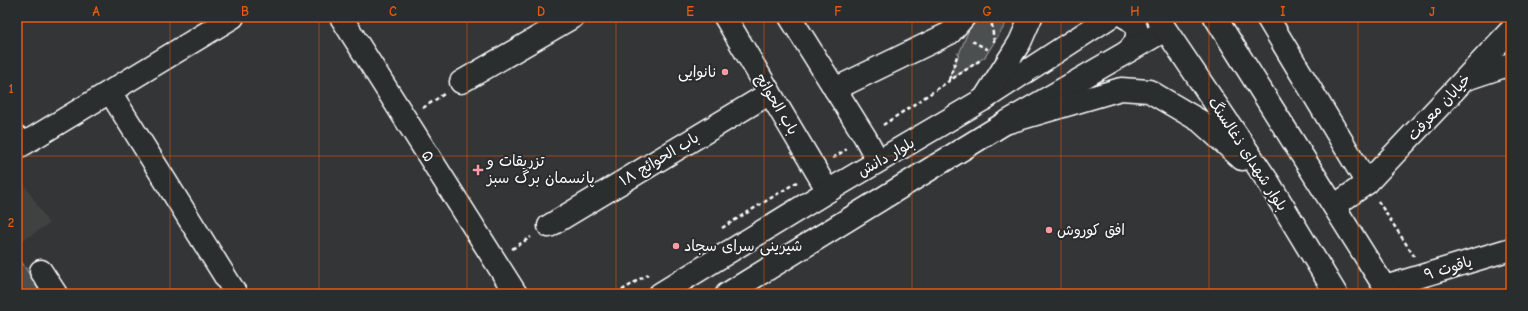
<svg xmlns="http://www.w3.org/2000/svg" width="1528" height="311" font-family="'Comic Neue','Playpen Sans Arabic',sans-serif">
<rect width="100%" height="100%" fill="#333536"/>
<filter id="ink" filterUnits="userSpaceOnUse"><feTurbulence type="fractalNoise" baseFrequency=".025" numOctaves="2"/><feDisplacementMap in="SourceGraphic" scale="8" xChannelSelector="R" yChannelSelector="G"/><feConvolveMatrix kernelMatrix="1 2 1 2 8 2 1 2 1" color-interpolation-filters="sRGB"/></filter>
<g filter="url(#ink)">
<!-- built -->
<polygon fill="#404243" points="17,172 49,224 17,244"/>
<!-- green -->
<g fill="#4c4f50" stroke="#a6a7a8">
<polygon points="974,17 1010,17 985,57 948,81"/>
<polygon points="17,254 41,294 17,294"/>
</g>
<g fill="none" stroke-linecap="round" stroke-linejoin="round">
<defs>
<g id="minor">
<polyline points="341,17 516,294"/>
<polyline points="725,17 828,191"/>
<polyline points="790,17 865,137 878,161"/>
<path d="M1125,17C1141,24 1140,41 1128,51"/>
<polyline points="1267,17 1367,183"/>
<polyline points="1466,79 1511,64"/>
<polyline points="461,82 573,17"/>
<polyline points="835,89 950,33 964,17"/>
<polyline points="110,92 236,294"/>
<polyline points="17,137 22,145 233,17"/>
<polyline points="1334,206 1367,183 1511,30"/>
<polyline points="549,226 770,93"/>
<polyline points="41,271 56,294"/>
<polyline points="1385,287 1511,249"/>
<polyline points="660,294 828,191 984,99 1110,17"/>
<polyline points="727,294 1005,123 1165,30"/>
</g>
<g id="major">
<polyline points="1157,17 1269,183 1336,294"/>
<polyline points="1215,17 1389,294"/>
<polyline points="984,99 1020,42 1031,17"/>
<polyline points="1005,123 1121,89 1149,91 1200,121 1242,159"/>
</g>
</defs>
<!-- minor casing -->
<use href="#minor" stroke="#fff" stroke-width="25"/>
<!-- major casing -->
<use href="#major" stroke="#fff" stroke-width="25"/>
<!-- path -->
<g stroke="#fff" stroke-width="2.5" stroke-dasharray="4 3" stroke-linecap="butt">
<polyline points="991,17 994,42"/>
<polyline points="972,41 989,50"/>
<polyline points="949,80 958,53"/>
<polyline points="423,108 444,94"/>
<polyline points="883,125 982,59"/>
<polyline points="833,158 847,149"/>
<polyline points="1378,201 1414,256"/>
<polyline points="722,228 797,182"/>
<polyline points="512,249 531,237"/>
<polyline points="616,294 648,274"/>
</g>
<!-- minor -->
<use href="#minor" stroke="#2a2d2e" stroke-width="22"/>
<!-- major -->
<use href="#major" stroke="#2a2d2e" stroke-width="22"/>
</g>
</g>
<!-- grid -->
<path fill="none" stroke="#e8590c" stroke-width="1" stroke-opacity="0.55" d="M170,17V294M319,17V294M467,17V294M616,17V294M764,17V294M912,17V294M1061,17V294M1209,17V294M1358,17V294M17,156H1511"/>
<!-- markers -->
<g fill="#ff9aa2" stroke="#2a2d2e" stroke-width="1.5">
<circle cx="725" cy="72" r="4"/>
<path d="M476 164h4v4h4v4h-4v4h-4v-4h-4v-4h4z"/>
<circle cx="1049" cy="230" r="4"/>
<circle cx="676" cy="246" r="4"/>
</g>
<g text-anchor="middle" stroke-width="4" stroke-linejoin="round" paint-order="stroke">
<!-- poi labels -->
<g font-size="15" fill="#fff" stroke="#2a2d2e" text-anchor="start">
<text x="717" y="77" text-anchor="end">نانوایی</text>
<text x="487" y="166">تزریقات و<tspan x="487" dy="17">پانسمان برگ سبز</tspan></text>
<text x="1057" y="235">افق کوروش</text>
<text x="684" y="251">شیرینی سرای سجاد</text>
</g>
<!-- street labels -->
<g font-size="15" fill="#fff" stroke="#2a2d2e">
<text transform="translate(777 104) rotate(59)" y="5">باب الحوائج</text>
<text transform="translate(1439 107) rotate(-47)" y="5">خیابان معرفت</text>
<text transform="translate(1248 154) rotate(57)" y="5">بلوار شهدای ذغالسنگ</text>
<text transform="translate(428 156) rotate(58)" y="5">۵</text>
<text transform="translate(886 157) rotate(-30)" y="5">بلوار دانش</text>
<text transform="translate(659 159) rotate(-31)" y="5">باب الحوائج ۱۸</text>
<text transform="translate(1448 268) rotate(-17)" y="5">یاقوت ۹</text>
</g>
</g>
<!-- margin -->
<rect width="1528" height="311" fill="none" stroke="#2a2d2e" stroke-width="44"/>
<rect x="22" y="22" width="1484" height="267" fill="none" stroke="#e8590c" stroke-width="1.5"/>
<g font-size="13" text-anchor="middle" font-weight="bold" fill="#e8590c">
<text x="96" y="16">A</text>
<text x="245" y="16">B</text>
<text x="393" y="16">C</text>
<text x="541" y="16">D</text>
<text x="690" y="16">E</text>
<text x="838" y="16">F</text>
<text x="987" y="16">G</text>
<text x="1135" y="16">H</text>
<text x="1283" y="16">I</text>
<text x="1432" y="16">J</text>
<text x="11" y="93">1</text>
<text x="11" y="227">2</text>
</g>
</svg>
